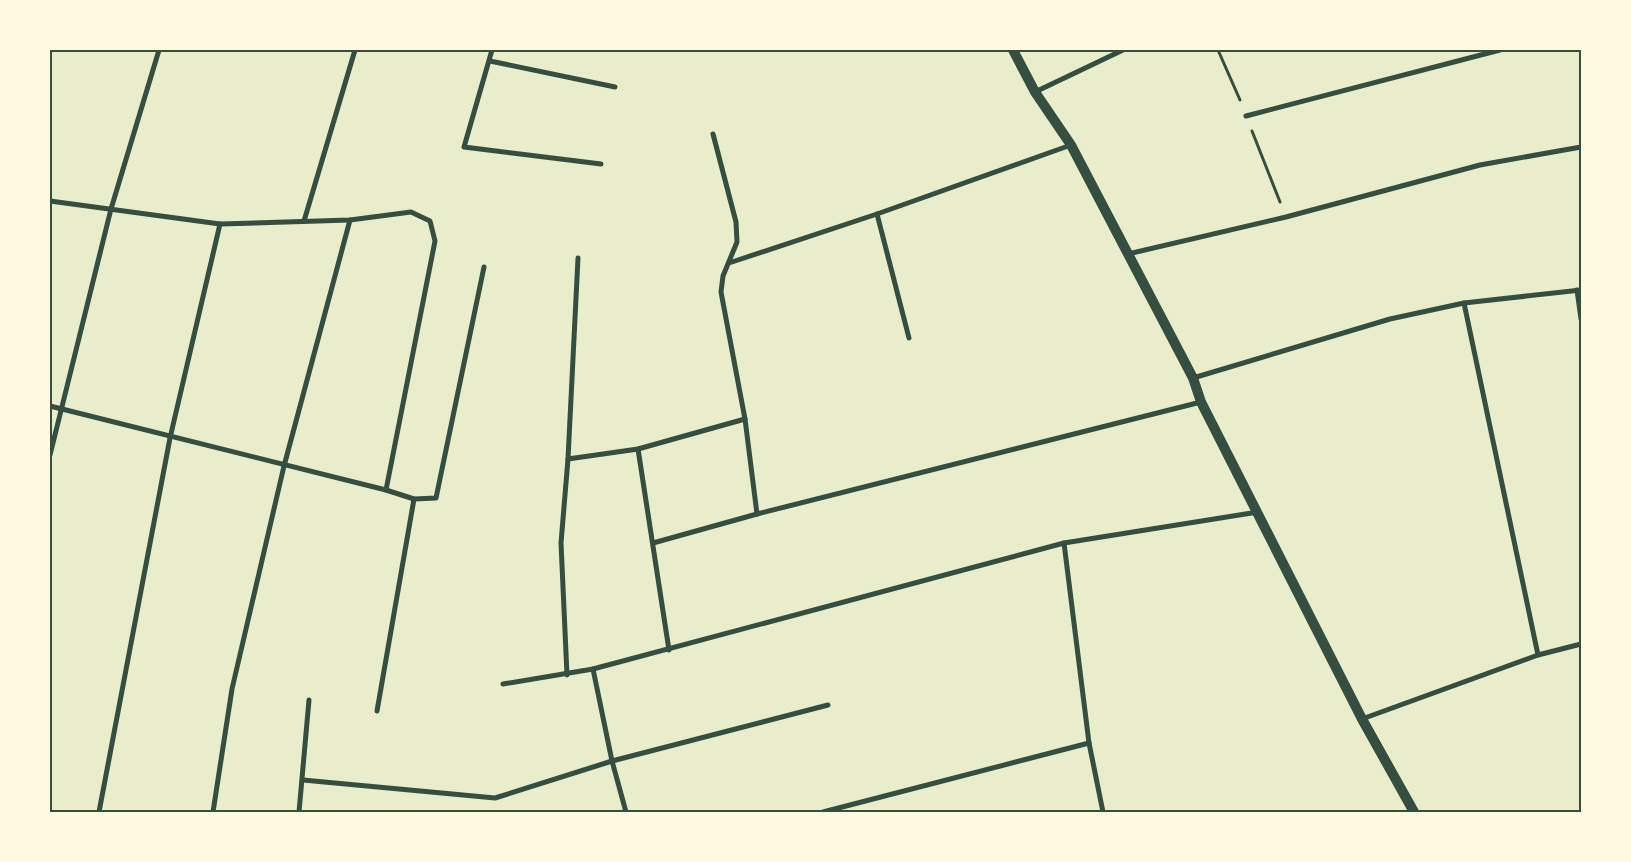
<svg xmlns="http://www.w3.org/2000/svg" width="1631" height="862" font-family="Manrope,sans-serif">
<rect width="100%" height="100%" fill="#e9edc9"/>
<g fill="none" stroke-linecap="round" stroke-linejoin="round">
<!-- path -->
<g stroke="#344e41" stroke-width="3">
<polyline points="1218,50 1240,100"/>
<polyline points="1252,131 1280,202"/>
</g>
<!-- minor -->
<g stroke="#344e41" stroke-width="5">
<polyline points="492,50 464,147 601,164"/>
<polyline points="490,61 615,87"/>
<polyline points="1035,92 1123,50"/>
<polyline points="1246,116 1500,50"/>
<polyline points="713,134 736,222 737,242 723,276 721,292 745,419 757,514 1201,402"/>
<polyline points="50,201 220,224 350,220 411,212 430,221 435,241 386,490"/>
<polyline points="877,214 909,338"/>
<polyline points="304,221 355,50"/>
<polyline points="1128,254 1286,217 1480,165 1581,147"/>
<polyline points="729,263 877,214 1071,145"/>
<polyline points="1577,290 1581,319"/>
<polyline points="1464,303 1538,655"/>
<polyline points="1193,378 1390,319 1464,303 1581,290"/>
<polyline points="50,406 386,490 414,499 436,498 484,267"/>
<polyline points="638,449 669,650"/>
<polyline points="50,455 111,209 159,50"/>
<polyline points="568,459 578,258"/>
<polyline points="653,543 757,514"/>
<polyline points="1064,543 1089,743 1103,812"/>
<polyline points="593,669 612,761 626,812"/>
<polyline points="567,675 561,543 568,459 638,449 745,419"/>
<polyline points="503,684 593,669 1064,543 1258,512"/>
<polyline points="377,711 414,499"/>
<polyline points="1362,719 1538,655 1581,644"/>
<polyline points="303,780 495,798 612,761 828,705"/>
<polyline points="99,812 170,438 220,224"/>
<polyline points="213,812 232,689 284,466 350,220"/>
<polyline points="299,812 309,700"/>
<polyline points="823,812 1089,743"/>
</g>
<!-- secondary -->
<polyline stroke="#344e41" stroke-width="10" points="1013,50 1035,92 1071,145 1193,378 1201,402 1362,719 1414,812"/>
</g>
<!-- border -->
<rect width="1631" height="862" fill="none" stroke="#fefae0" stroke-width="102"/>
<rect x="51" y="51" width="1529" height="760" fill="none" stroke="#344e41" stroke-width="2"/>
</svg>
